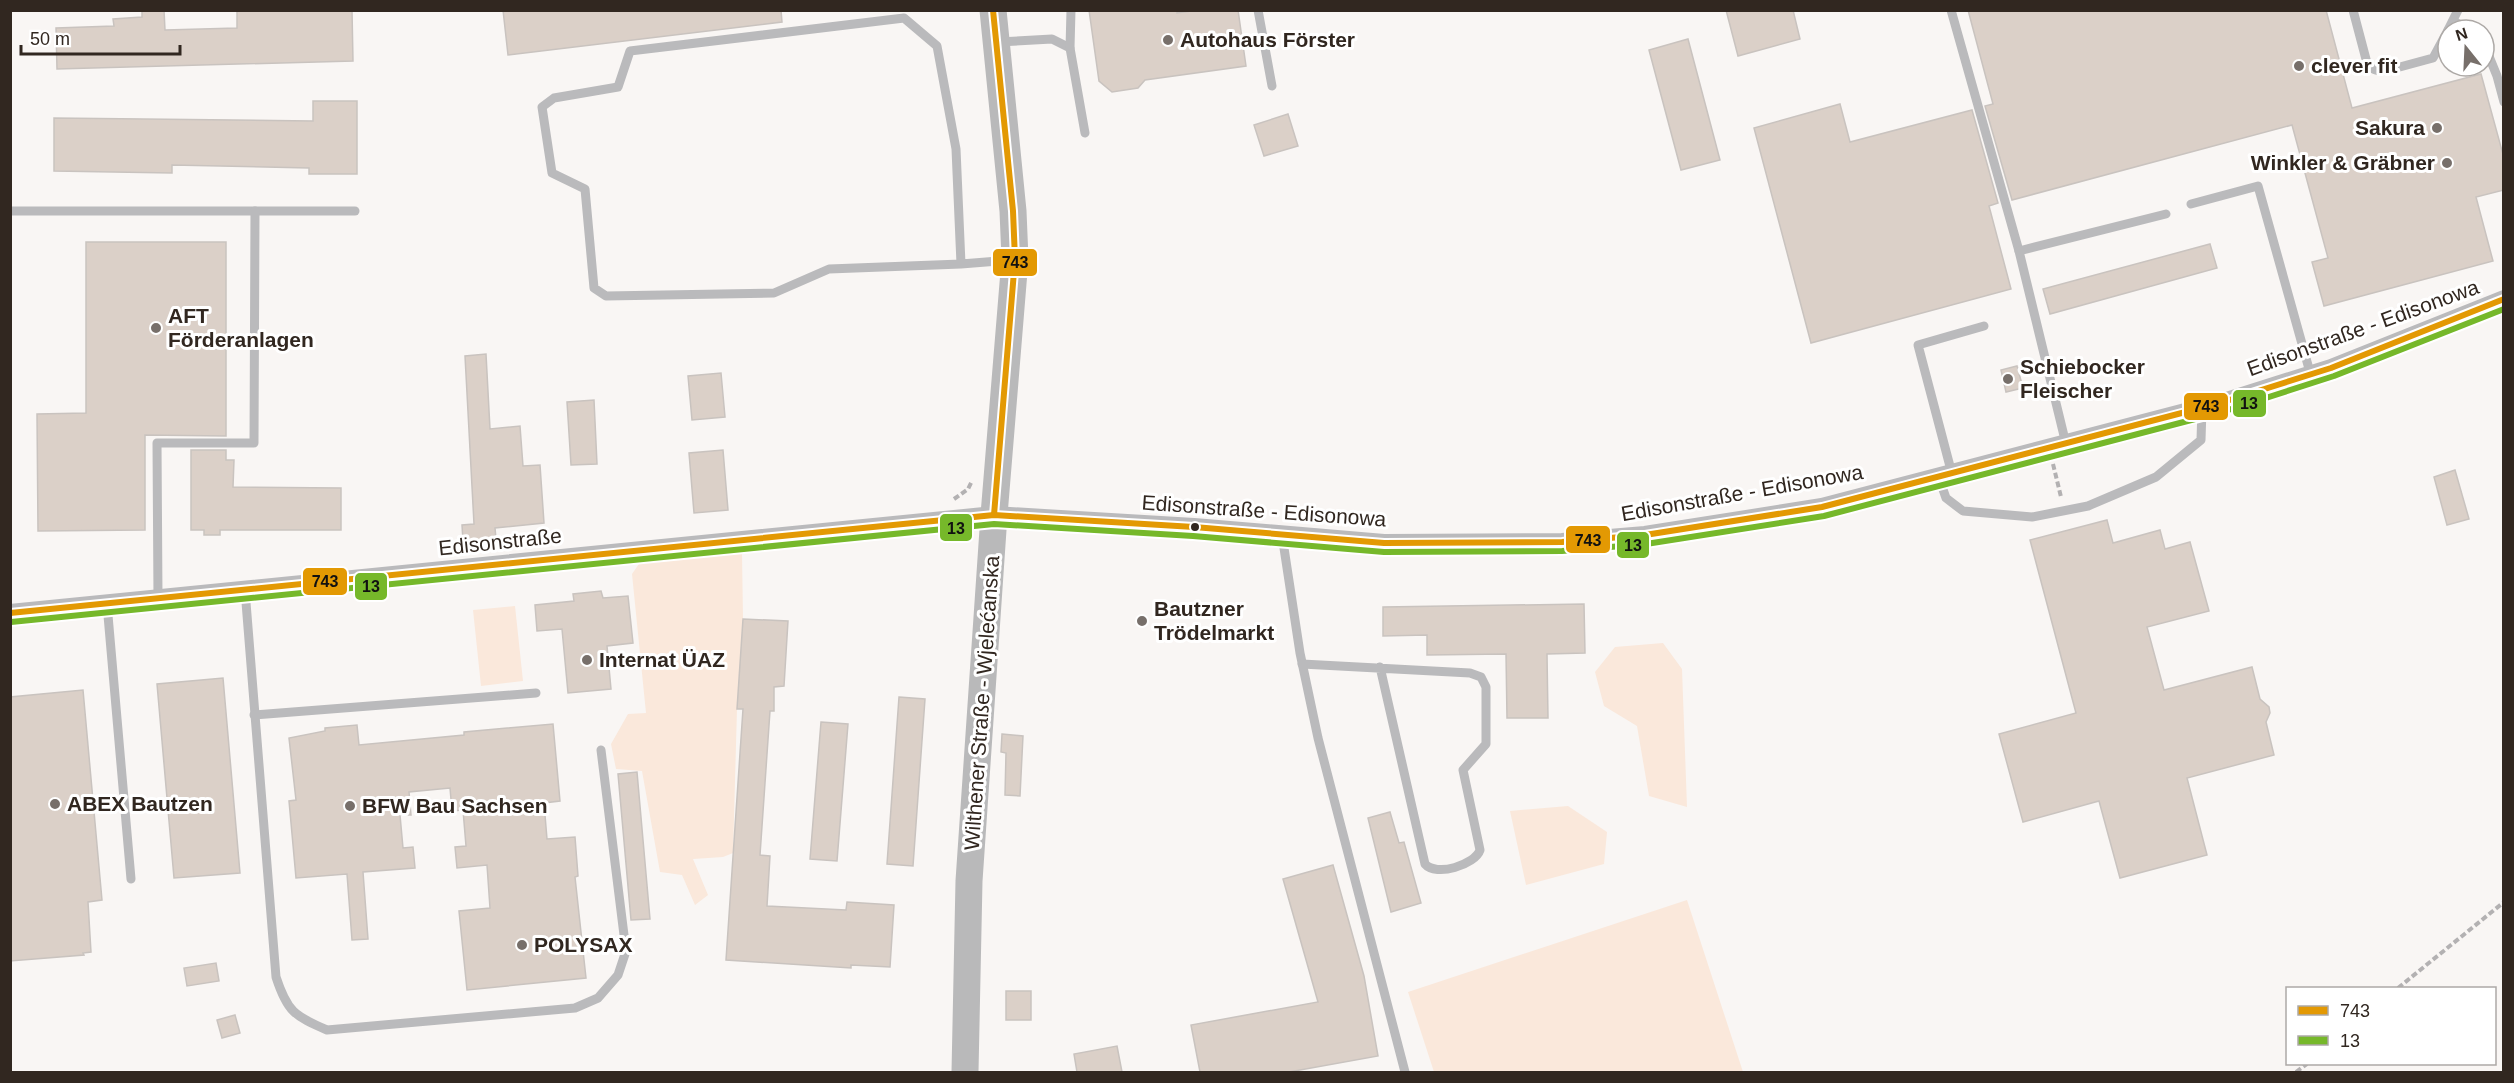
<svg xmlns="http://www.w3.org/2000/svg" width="2514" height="1083" font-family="Arial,sans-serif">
<rect width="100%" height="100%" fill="#f9f6f4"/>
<!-- green -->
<g fill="#fae8db">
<polygon points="742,553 743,619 737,709 733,853 723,857 693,859 708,895 695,905 682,875 660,872 642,771 616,769 611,744 628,714 646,713 632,574 641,561"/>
<polygon points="515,606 523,681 481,686 473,610"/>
<polygon points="1663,643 1682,669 1687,807 1649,796 1637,726 1604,706 1595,672 1615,647"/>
<polygon points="1568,806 1607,832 1604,864 1526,885 1510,811"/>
<polygon points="1687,900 1743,1072 1434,1072 1408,992"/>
</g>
<!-- building -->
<g fill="#dbd0c8" stroke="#c9c3bf" stroke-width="1.5">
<polygon points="142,10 164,10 165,30 237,28 237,10 352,10 353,61 57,69 56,28 114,26 113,19 142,17"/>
<polygon points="503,10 781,10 782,22 508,55"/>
<polygon points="1089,10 1177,10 1177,13 1199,10 1238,10 1246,66 1145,80 1138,88 1112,92 1099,81"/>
<polygon points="1726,10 1793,10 1800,39 1738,56"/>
<polygon points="1968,10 2326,10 2352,108 2481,74 2504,158 2504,190 2476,197 2493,261 2324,306 2312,262 2328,258 2292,125 2012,200 1985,106 1993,104"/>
<polygon points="1688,39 1720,160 1681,170 1649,50"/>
<polygon points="313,101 357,101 357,174 309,174 309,168 172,165 172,173 54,171 54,118 313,121"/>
<polygon points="1840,104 1850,142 1972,110 1998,203 1989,206 2011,289 1811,343 1754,128"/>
<polygon points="1288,114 1298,146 1264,156 1254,125"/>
<polygon points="86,242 226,242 226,436 145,435 145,530 38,531 37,414 86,413"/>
<polygon points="2210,244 2217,268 2050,314 2043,289"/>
<polygon points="486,354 490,429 520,426 523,466 540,465 544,523 495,528 496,539 463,541 462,525 474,524 465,356"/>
<polygon points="2017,366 2023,388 2006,392 2001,370"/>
<polygon points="721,373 725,417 692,420 688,376"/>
<polygon points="594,400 597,464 571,465 567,402"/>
<polygon points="191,450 226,450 226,460 234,460 233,487 341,488 341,530 220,530 220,535 204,535 204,530 191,530"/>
<polygon points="723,450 728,510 694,513 689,453"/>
<polygon points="2455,470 2469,519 2447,525 2434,477"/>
<polygon points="2107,520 2113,543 2160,530 2165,549 2190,542 2209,611 2147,627 2164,690 2252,667 2260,699 2269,707 2270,713 2266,722 2274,755 2187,778 2207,855 2120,878 2099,801 2023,822 1999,734 2076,713 2030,540"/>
<polygon points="601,591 603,598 628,596 633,643 607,646 611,689 568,693 562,629 537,631 535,605 574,601 573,594"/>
<polygon points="1584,604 1585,653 1547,654 1548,718 1507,718 1506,654 1427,655 1427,635 1383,636 1383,607"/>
<polygon points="743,619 788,621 784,686 774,687 774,711 770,711 760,855 770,856 767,906 846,910 847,902 894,905 890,967 851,965 851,968 726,960 743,709 737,709"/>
<polygon points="223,678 240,873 174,878 157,684"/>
<polygon points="83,690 102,900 88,902 91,952 83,953 84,955 10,961 10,697"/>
<polygon points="899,697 925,699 913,866 887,864"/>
<polygon points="821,722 848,724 837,861 810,859"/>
<polygon points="553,724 560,801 544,803 547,839 575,837 578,876 575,877 586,978 467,990 459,911 490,908 487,865 457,868 455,847 466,846 463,810 452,811 450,788 409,792 411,815 400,815 403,848 413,847 415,868 363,872 368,939 352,940 347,874 296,878 289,801 296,800 289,738 325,731 325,728 357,725 359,745 464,735 464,732"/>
<polygon points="1002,734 1023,736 1020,796 1005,795 1006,753 1001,752"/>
<polygon points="637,772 650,919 631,920 618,774"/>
<polygon points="1390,812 1399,843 1404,842 1421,903 1391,912 1368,818"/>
<polygon points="1333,865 1364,976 1378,1056 1289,1072 1200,1072 1191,1025 1318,1002 1283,879"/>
<polygon points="216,963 219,981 187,986 184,968"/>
<rect x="1006" y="991" width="25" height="29"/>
<polygon points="235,1015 240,1033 222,1038 217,1020"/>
<polygon points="1117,1046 1122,1072 1077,1072 1074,1054"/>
</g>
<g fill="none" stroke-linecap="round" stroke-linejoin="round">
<!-- path -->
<g stroke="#b3b1b2" stroke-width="4" stroke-dasharray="6 3" stroke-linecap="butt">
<polyline points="2053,464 2061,497"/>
<polyline points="954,499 968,489 972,481"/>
<polyline points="2398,988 2504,902"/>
<polyline points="2296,1072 2307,1064"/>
</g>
<!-- service -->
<g stroke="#bababc" stroke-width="9">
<polyline points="1258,10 1272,86"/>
<polyline points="1951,10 2019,251"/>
<path d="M2353,10L2367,63C2372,70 2376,71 2385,71L2433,58L2448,30"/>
<polyline points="2453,21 2472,30"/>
<polyline points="2448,30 2458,10"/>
<polyline points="998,42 1052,39 1070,48 1085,133"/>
<polyline points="2484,44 2497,76 2504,102"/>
<polyline points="1070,48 1071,10"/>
<polyline points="2191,204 2258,186 2311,376"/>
<polyline points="10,211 355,211"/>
<polyline points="961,264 956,149 937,46 904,18 630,51 618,87 554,98 542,107 552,173 585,189 594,288 606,296 774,293 829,269 961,264 1011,260"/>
<polyline points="2066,444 2019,251 2166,214"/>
<polyline points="1952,474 1918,345 1984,326"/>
<polyline points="1939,478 1946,498 1963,511 2032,517 2088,506 2156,477 2201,440 2202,408"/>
<polyline points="1282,535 1300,653 1318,738 1405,1072"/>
<path d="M245,590L276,977C287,1011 294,1016 327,1030L575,1008L598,998L618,975L626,951L601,750"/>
<polyline points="158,598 157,443 254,443 255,211"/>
<polyline points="107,604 131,879"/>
<path d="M1302,664L1470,673L1481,677L1486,687V744L1463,770L1480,850C1475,865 1436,877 1425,864L1380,667"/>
<polyline points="254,715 536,693"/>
</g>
<!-- minor -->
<polyline stroke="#bababc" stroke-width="18" points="10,613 994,515 1194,527 1384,543 1562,542 1645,535 1822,507 2220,403 2331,368 2504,299"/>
<!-- secondary -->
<polyline stroke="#b9b9ba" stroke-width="27" points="965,1072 969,881 994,515 1015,259 1013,211 993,10"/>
<defs>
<g id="bus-1">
<polyline points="993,10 1013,211 1015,259 994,515"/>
<polyline points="10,613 994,515 1194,527 1384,543 1562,542 1645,535 1822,507 2220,403 2331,368 2504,299"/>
</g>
<polyline id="bus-2" points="11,622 994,524 1193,536 1384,552 1562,551 1646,544 1824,516 2222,412 2334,376 2504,309"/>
</defs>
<!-- bus-1 casing -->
<use href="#bus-1" stroke="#fff" stroke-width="10"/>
<!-- bus-2 casing -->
<use href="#bus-2" stroke="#fff" stroke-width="10"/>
<!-- bus-1 -->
<use href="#bus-1" stroke="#e39903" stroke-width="6"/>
<!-- bus-2 -->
<use href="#bus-2" stroke="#76b82a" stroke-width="6"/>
</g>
<!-- markers -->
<g fill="#776f6a" stroke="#fff" stroke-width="2">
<circle cx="1168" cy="40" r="6"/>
<circle cx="2299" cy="66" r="6"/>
<circle cx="2437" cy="128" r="6"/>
<circle cx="2447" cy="163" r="6"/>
<circle cx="156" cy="328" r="6"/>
<circle cx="2008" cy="379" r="6"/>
<circle cx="1142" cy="621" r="6"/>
<circle cx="587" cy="660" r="6"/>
<circle cx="55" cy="804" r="6"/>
<circle cx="350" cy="806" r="6"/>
<circle cx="522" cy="945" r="6"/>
</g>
<circle fill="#312720" stroke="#fff" stroke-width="2" cx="1195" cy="527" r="5"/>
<g text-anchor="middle" stroke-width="6" stroke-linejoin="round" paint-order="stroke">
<!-- poi labels -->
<g font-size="21" font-weight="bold" fill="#312720" stroke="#fff" text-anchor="start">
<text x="1180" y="47">Autohaus Förster</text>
<text x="2311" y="73">clever fit</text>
<text x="2425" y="135" text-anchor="end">Sakura</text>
<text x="2435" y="170" text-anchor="end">Winkler &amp; Gräbner</text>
<text x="168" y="323">AFT<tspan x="168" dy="24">Förderanlagen</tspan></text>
<text x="2020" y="374">Schiebocker<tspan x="2020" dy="24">Fleischer</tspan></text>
<text x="1154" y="616">Bautzner<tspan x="1154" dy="24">Trödelmarkt</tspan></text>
<text x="599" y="667">Internat ÜAZ</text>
<text x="67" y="811">ABEX Bautzen</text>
<text x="362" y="813">BFW Bau Sachsen</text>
<text x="534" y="952">POLYSAX</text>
</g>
<!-- street labels -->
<g font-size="21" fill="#312720" stroke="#fff">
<text transform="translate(2363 328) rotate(-20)" y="7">Edisonstraße - Edisonowa</text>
<text transform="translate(1742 493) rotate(-10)" y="7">Edisonstraße - Edisonowa</text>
<text transform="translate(1264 511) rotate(4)" y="7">Edisonstraße - Edisonowa</text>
<text transform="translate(500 542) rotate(-6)" y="7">Edisonstraße</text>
<text transform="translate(982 703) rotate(-86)" y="7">Wilthener Straße - Wjelećanska</text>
</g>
</g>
<g stroke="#fff" stroke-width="2">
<rect x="992" y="248" width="46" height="29" rx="6" fill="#e39903"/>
<rect x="2232" y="389" width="35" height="29" rx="6" fill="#76b82a"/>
<rect x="2183" y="392" width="46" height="29" rx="6" fill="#e39903"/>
<rect x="939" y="513" width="34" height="29" rx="6" fill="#76b82a"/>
<rect x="1565" y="525" width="46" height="29" rx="6" fill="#e39903"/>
<rect x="1616" y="531" width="34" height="28" rx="6" fill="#76b82a"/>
<rect x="302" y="567" width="46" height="29" rx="6" fill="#e39903"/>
<rect x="354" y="572" width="34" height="29" rx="6" fill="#76b82a"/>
</g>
<g font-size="16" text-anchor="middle" font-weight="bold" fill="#111">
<text x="1015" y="268">743</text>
<text x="2249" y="409">13</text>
<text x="2206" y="412">743</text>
<text x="956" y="534">13</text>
<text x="1588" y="546">743</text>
<text x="1633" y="551">13</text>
<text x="325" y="587">743</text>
<text x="371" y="592">13</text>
</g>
<!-- border -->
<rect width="2514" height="1083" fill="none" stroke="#312720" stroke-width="24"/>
<!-- legend -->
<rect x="2286" y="987" width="210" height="78" fill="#ffffff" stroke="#ada9a6" stroke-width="1.5"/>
<rect x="2298" y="1006" width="30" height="9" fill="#e39903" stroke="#ada9a6" stroke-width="1.5"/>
<text x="2340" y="1017" font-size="18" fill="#312720">743</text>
<rect x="2298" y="1036" width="30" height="9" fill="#76b82a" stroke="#ada9a6" stroke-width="1.5"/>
<text x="2340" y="1047" font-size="18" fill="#312720">13</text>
<!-- north arrow -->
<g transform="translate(2466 48) rotate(342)"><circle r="28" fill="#ffffff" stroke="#ada9a6" stroke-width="1.5"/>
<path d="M0-4.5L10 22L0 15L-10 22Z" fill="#776f6a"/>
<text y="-9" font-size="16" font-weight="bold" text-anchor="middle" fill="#312720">N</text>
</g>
<!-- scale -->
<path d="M21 45v9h159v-9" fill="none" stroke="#312720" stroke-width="3"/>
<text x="30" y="45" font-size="18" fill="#312720" stroke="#ffffff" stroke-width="4.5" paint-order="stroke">50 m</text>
</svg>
